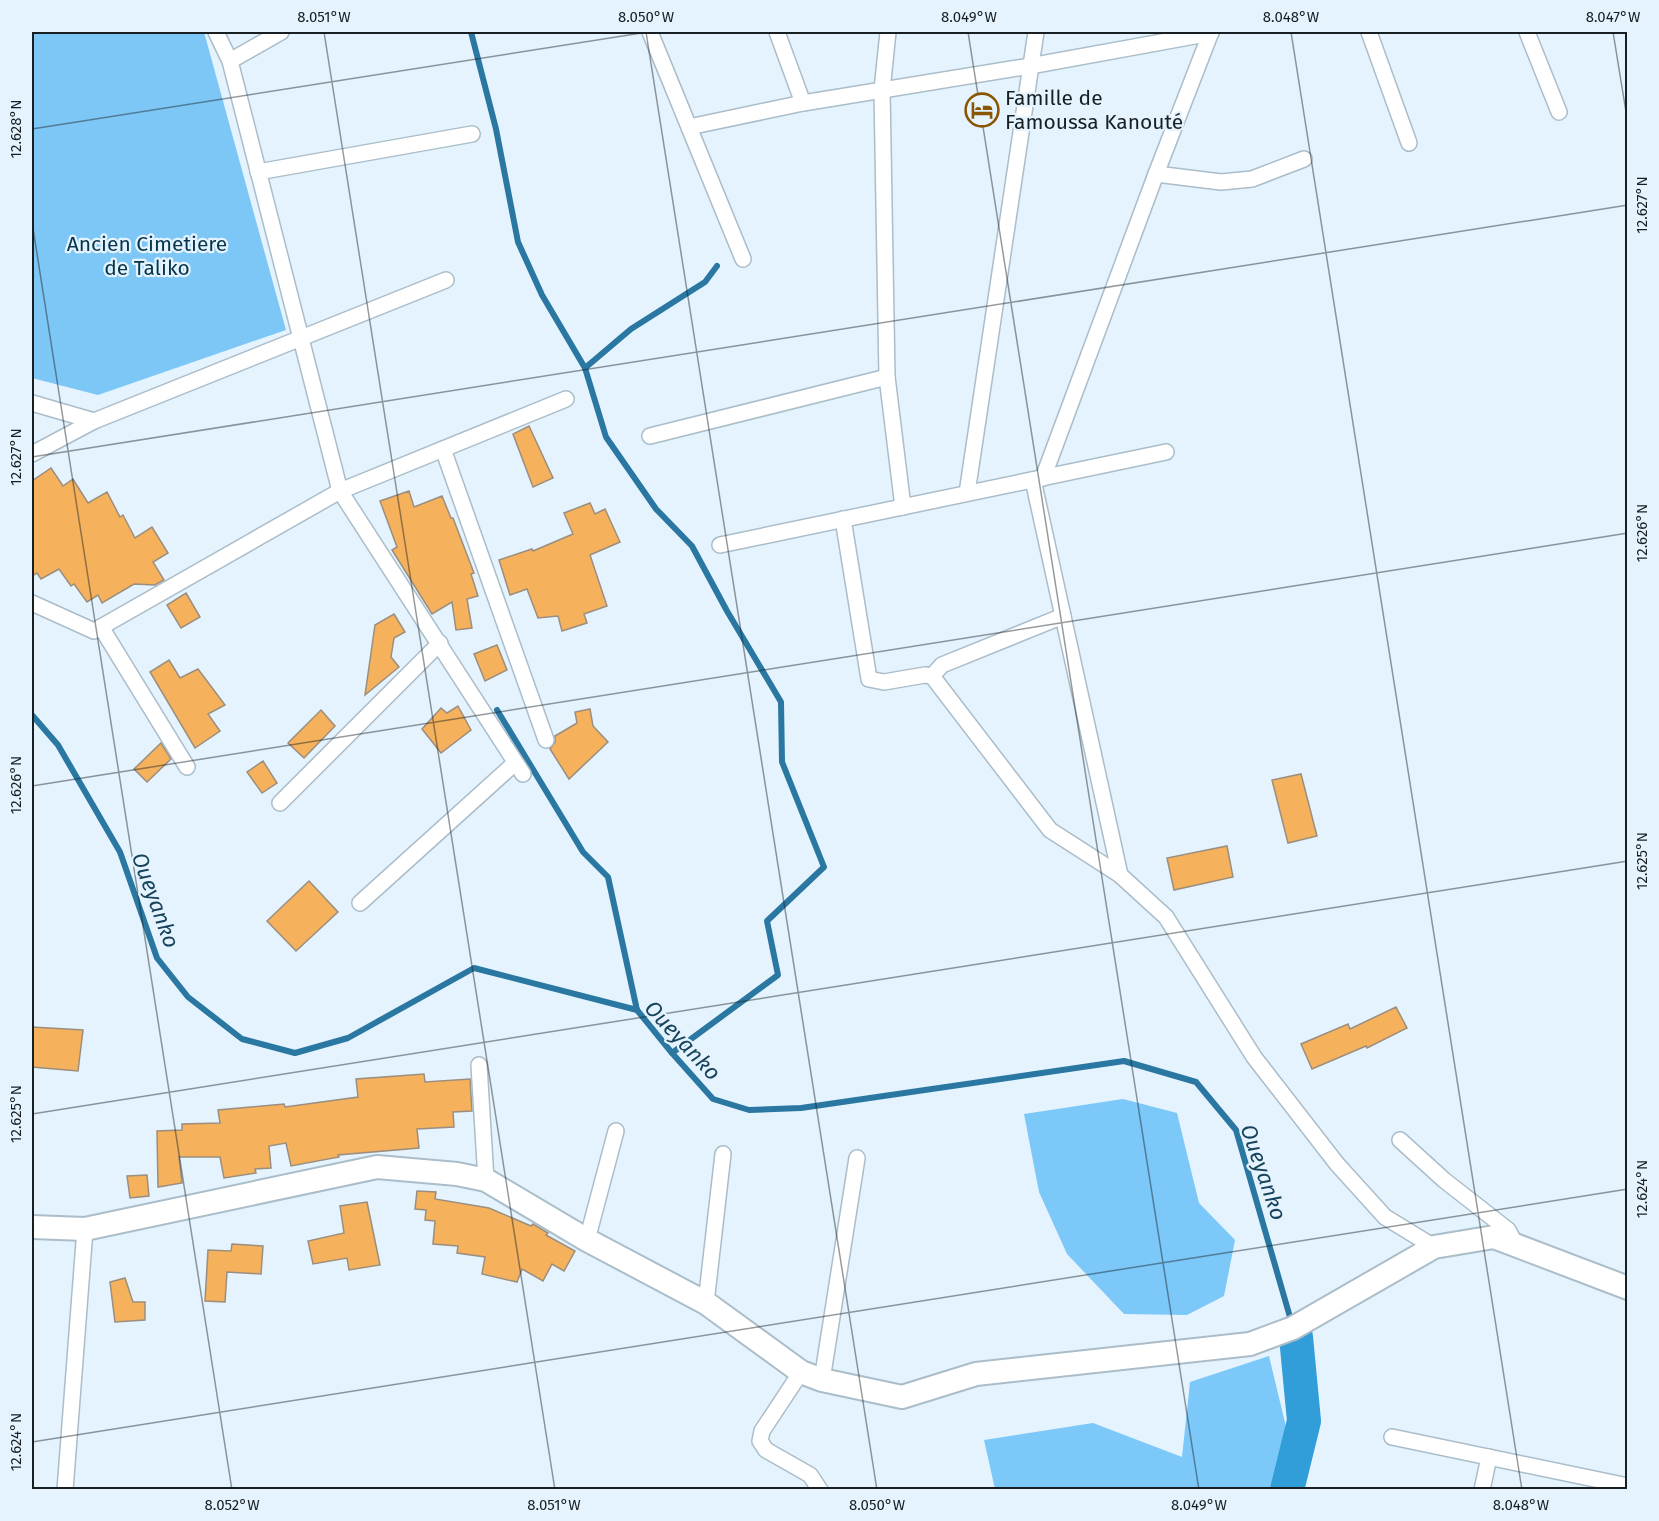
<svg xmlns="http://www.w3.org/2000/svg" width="1659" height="1521" font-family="'Fira Sans',sans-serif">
<rect width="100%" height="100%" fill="#e4f3fe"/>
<!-- green -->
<polygon fill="#7dc7f7" points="32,32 204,32 286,330 98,395 32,378"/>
<!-- forest -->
<g fill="#7bc8f9">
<polygon points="1123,1099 1177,1113 1199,1203 1235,1240 1224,1296 1187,1315 1124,1314 1067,1254 1039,1192 1024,1114"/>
<polygon points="1269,1356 1301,1489 995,1489 984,1440 1093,1423 1182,1457 1190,1382"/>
</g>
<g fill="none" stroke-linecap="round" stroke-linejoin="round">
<!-- stream -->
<g stroke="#2a77a2" stroke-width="6">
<polyline points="471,32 496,129 518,242 542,295 585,368 606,437 656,509 692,546 727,611 781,702 782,762 824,867 767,921 778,975 672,1053"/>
<polyline points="585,368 631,329 705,282 717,266"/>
<polyline points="497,710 583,852 608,877 637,1010"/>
<polyline points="32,715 58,745 120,852 157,958 188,997 242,1039 295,1053 348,1038 474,968 637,1010 672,1053 713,1099 749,1110 801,1108 1124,1061 1196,1082 1236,1130 1292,1324"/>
</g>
<!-- river -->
<polyline stroke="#319dd9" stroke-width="34" points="1287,1490 1304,1421 1296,1337"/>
</g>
<!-- building -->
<g fill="#f5b15b" stroke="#9b8e7f" stroke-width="1.5">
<polygon points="529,426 553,478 533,487 513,434"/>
<polygon points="51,468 63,486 73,479 88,503 107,492 120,517 123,515 135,538 152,527 168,553 153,562 164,580 155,585 134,584 102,603 98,595 87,602 74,584 71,586 59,569 41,579 37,573 32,576 32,481"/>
<polygon points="409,491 414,507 442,496 451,518 453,518 474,573 471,574 478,596 467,599 472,628 456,630 452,602 432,614 392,550 397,547 380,501"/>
<polygon points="590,503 595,514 605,509 620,542 590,555 607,606 584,614 587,623 562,631 558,616 538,618 527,589 510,595 499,560 532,549 533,551 573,534 564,513"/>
<polygon points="186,593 200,617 181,628 167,605"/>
<polygon points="394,614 405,632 394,638 391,657 399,667 365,695 375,625"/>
<polygon points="497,645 507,670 485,681 474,654"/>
<polygon points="169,660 180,678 198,669 225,705 208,714 220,731 195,748 150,672"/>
<polygon points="458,706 471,730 441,753 422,729 441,708 447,713"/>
<polygon points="590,709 593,726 608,742 569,779 550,749 555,742 555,736 577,723 575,712"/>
<polygon points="321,710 335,726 304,758 288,743"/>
<polygon points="161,743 171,759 147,782 134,769"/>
<polygon points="263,761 277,783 262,793 247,772"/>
<polygon points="1301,774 1317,836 1288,843 1272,780"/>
<polygon points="1227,846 1233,877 1174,890 1167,858"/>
<polygon points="309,881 338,912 296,951 267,921"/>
<polygon points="1396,1007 1407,1028 1367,1048 1366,1046 1312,1069 1301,1044 1348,1024 1350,1029"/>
<polygon points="32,1027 83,1030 78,1071 32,1067"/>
<polygon points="424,1074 425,1082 470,1079 472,1111 453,1112 454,1127 417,1129 419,1148 338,1155 339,1157 291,1166 286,1143 269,1146 271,1168 255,1169 256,1173 224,1178 220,1157 179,1157 182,1183 158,1187 157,1131 182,1130 182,1124 220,1123 218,1110 284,1104 285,1107 358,1097 356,1079"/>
<polygon points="147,1175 149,1196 130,1198 127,1176"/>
<polygon points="417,1191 436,1192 435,1199 489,1208 531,1226 533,1224 548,1233 546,1235 575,1251 564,1271 552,1264 543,1281 522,1269 517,1282 482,1274 485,1257 457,1253 458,1246 433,1244 435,1221 425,1220 426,1210 415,1209"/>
<polygon points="367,1202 380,1265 349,1270 347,1258 313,1264 308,1241 344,1233 340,1206"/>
<polygon points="232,1244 263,1246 261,1274 227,1272 225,1302 205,1301 208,1250 231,1251"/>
<polygon points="125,1278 133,1302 145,1302 145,1320 115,1322 110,1282"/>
</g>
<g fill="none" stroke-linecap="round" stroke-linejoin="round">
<defs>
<g id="street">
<polyline points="216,32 230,61 340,491 523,774"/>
<polyline points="650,32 743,259"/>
<polyline points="777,32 803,103"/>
<polyline points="888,32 882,90 887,377 903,507"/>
<polyline points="1369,32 1409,143"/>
<polyline points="1527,32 1559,112"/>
<polyline points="230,61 281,32"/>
<polyline points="689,127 803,103 1030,66 1211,33"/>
<polyline points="258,172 472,134"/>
<polyline points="1156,174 1221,182 1252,179 1304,159"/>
<polyline points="32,403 94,421"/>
<polyline points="650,436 887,377"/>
<polyline points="443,449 546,740"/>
<polyline points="32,454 94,421 446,280"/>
<polyline points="1043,478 1156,174 1211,32"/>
<polyline points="1033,480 1120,875"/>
<polyline points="967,493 1036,32"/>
<polyline points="843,519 869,679 884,682 925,675 932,676 1050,830 1120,875 1166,917 1254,1057 1337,1164 1385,1217 1434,1247"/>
<polyline points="720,545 1166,452"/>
<polyline points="32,603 94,631 340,491 566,399"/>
<polyline points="101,627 187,767"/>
<polyline points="932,676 942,665 1063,616"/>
<polyline points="280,803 440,643"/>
<polyline points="360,903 515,763"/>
<polyline points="479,1065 486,1180"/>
<polyline points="1400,1140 1444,1180 1508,1230 1516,1245"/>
<polyline points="587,1240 616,1131"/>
<polyline points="706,1303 723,1154"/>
<polyline points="801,1372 762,1431 760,1441 766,1450 810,1475 820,1490"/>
<polyline points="822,1380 857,1158"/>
<polyline points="1392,1437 1628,1486"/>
<polyline points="65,1490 85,1229"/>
<polyline points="1482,1490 1489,1457"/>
</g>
<polyline id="secondary" points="32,1227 85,1229 377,1167 457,1174 486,1180 587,1240 706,1303 801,1372 822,1380 902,1397 976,1374 1250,1344 1293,1328 1434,1247 1494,1237 1628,1288"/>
</defs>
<!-- street casing -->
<use href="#street" stroke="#aabdc9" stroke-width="18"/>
<!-- secondary casing -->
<use href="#secondary" stroke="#aabdc9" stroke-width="26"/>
<!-- street -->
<use href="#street" stroke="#fff" stroke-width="15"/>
<!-- secondary -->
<use href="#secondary" stroke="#fff" stroke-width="22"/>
</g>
<!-- ticks -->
<path fill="none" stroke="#181f23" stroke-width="1.5" stroke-opacity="0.45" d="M324,32L555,1490M646,32L877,1490M968,32L1199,1490M1291,32L1522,1490M1613,32L1628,124M32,129L648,32M32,222L232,1490M32,457L1628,205M32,786L1628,533M32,1114L1628,861M32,1442L1628,1189"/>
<!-- icons -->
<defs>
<symbol id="hotel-ring" viewBox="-11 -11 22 22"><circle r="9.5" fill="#e4f3fe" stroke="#885600" stroke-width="1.5"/><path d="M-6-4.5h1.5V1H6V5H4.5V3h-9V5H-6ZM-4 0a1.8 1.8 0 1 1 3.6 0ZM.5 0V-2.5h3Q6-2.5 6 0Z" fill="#885600"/></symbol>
</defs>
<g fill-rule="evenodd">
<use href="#hotel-ring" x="963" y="91" width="38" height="38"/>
</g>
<g text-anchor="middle" stroke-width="4.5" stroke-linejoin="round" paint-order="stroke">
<!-- poi labels -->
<g font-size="21" fill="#181f23" stroke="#e4f3fe" text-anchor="start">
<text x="1005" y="105">Famille de<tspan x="1005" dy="24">Famoussa Kanouté</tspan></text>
</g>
<!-- park labels -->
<g font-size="21" fill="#07354e" stroke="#e4f3fe">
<text x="147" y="251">Ancien Cimetiere<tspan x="147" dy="24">de Taliko</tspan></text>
</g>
<!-- water labels -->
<g font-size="22" font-style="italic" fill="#17425b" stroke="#e4f3fe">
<text transform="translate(156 900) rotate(70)" y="8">Oueyanko</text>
<text transform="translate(683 1040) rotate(47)" y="8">Oueyanko</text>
<text transform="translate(1264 1172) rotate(71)" y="8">Oueyanko</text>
</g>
</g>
<!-- border -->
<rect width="1659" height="1521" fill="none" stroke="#e4f3fe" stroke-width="66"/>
<rect x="33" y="33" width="1593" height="1455" fill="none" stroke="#181f23" stroke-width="2"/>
<g font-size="15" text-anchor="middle" fill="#181f23">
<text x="324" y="22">8.051°W</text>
<text x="646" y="22">8.050°W</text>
<text x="969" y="22">8.049°W</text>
<text x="1291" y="22">8.048°W</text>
<text x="1613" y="22">8.047°W</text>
<text transform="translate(16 129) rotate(-90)" y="5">12.628°N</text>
<text transform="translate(1642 205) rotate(-90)" y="5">12.627°N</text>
<text transform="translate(16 457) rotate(-90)" y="5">12.627°N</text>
<text transform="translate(1642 533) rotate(-90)" y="5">12.626°N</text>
<text transform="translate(16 785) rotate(-90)" y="5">12.626°N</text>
<text transform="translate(1642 861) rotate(-90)" y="5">12.625°N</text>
<text transform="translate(16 1114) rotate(-90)" y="5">12.625°N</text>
<text transform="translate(1642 1189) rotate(-90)" y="5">12.624°N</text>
<text transform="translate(16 1442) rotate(-90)" y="5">12.624°N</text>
<text x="232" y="1510">8.052°W</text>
<text x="554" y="1510">8.051°W</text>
<text x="877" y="1510">8.050°W</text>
<text x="1199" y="1510">8.049°W</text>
<text x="1521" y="1510">8.048°W</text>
</g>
</svg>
